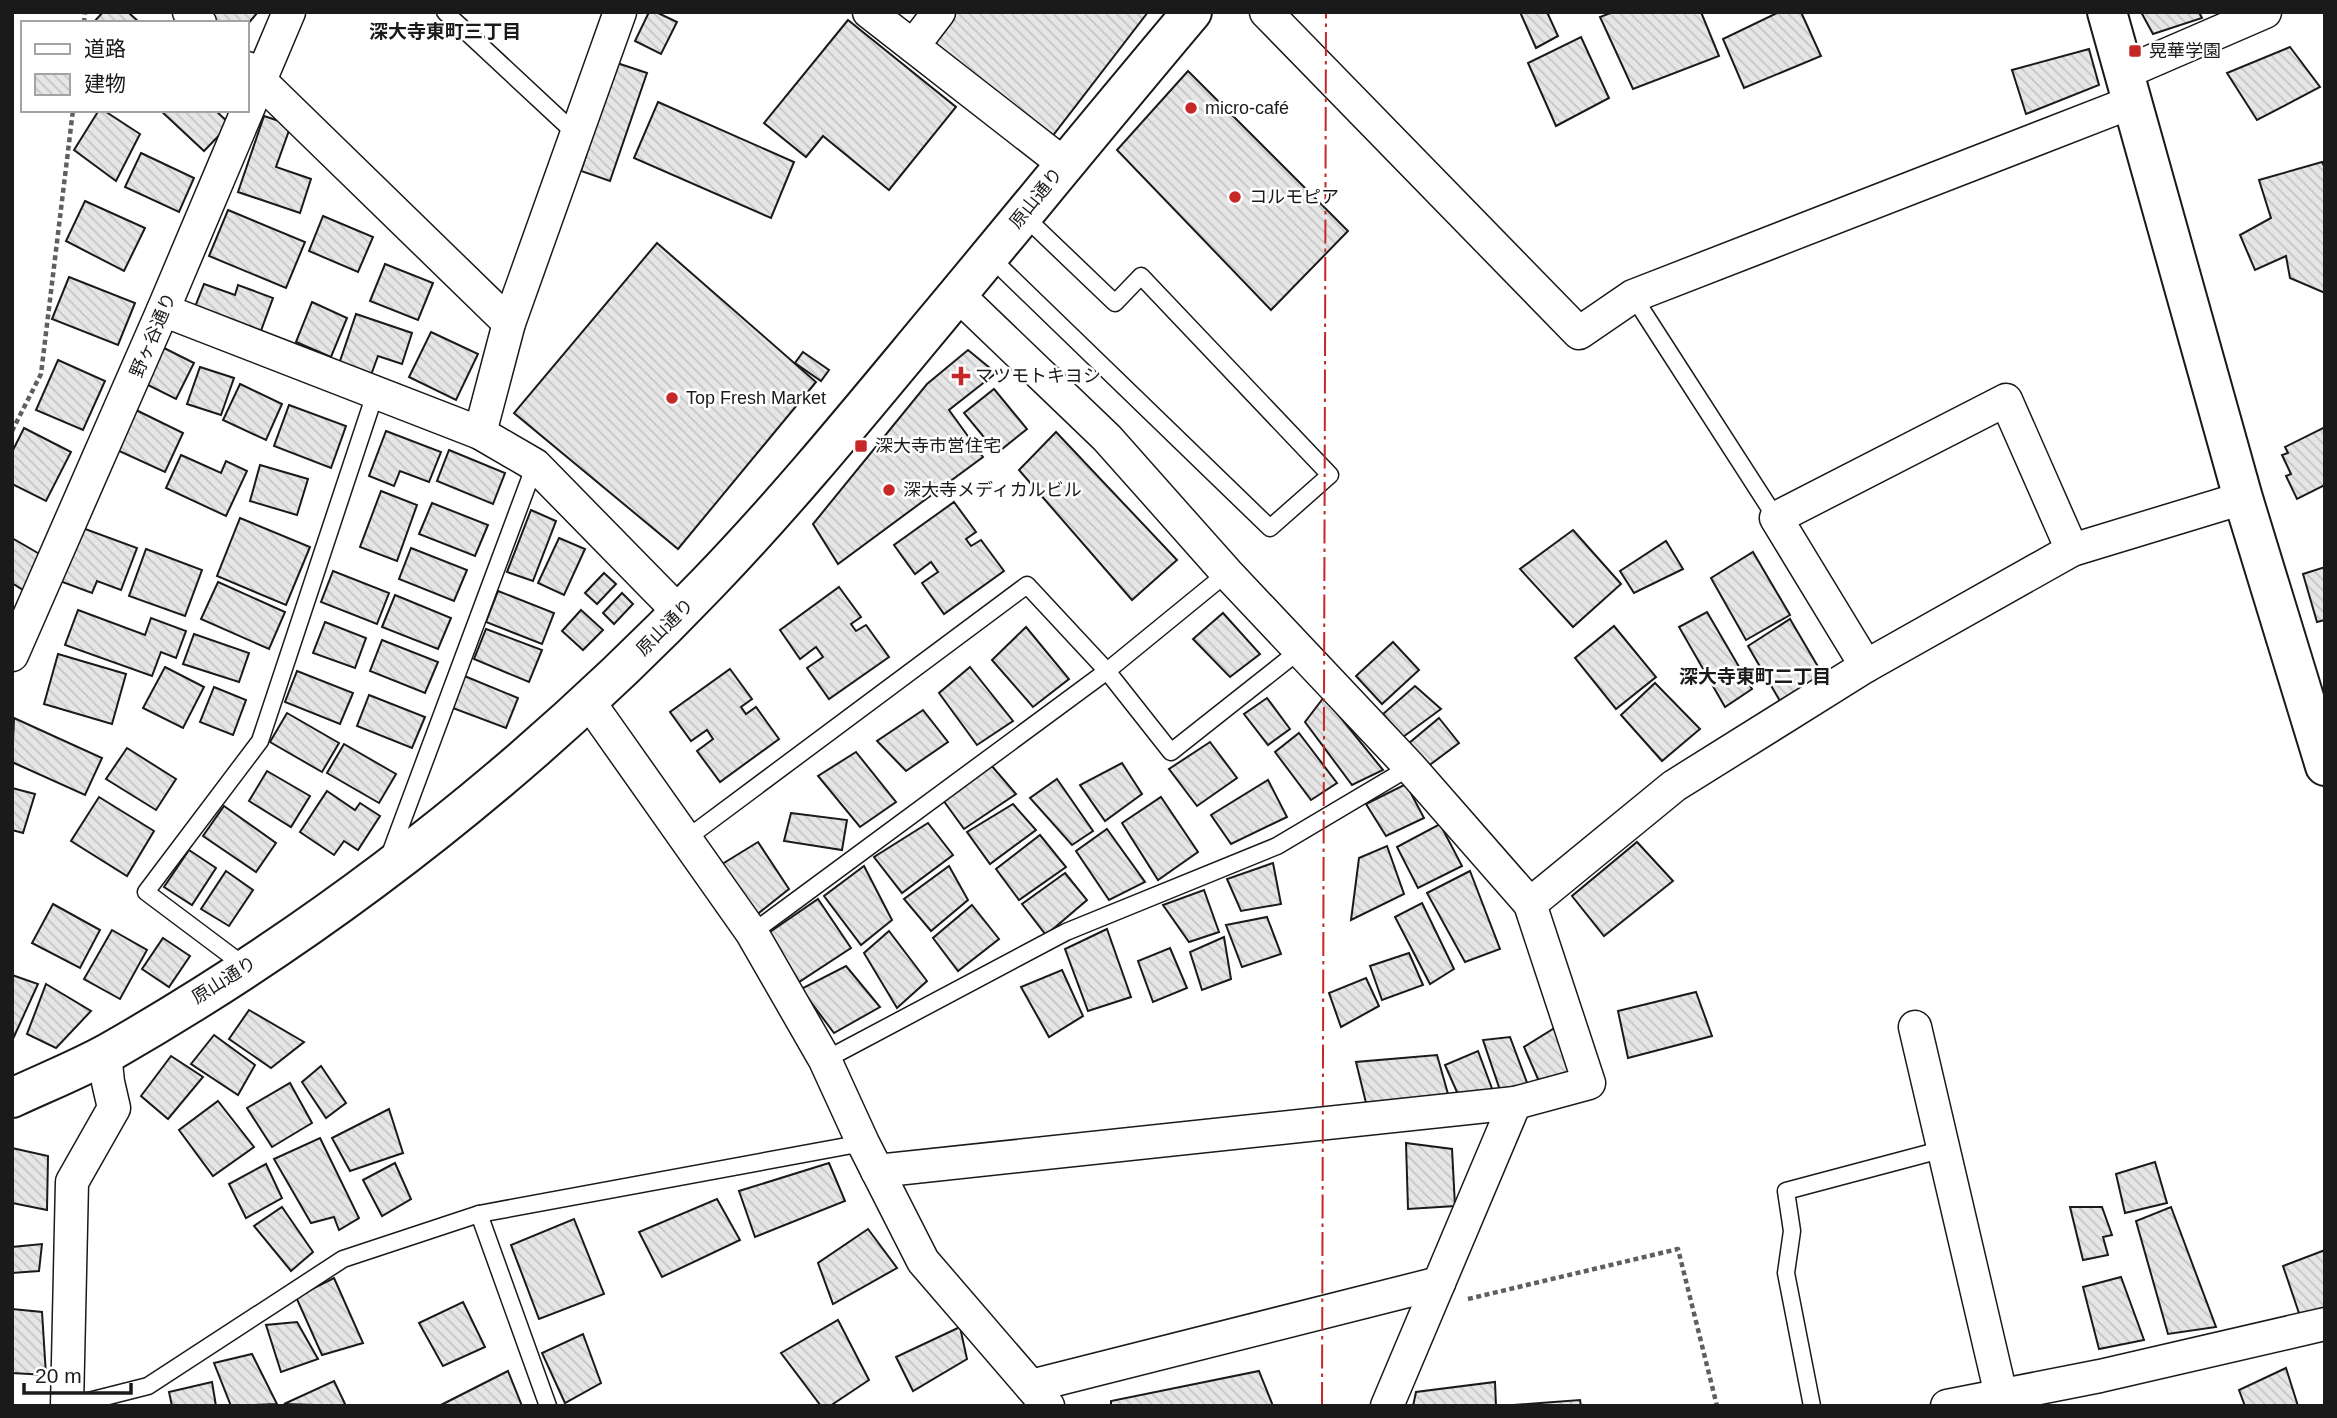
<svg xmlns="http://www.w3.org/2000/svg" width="2337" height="1418" font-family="Arial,'Noto Sans JP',sans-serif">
<defs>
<pattern id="building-back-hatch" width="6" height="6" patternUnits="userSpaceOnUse" patternTransform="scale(1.75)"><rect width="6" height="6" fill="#e6e6e6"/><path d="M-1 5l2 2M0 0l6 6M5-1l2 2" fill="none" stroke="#c5c5c5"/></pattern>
</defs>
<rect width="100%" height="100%" fill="#fff"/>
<!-- building -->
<g fill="url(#building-back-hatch)" stroke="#1a1a1a" stroke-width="2">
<polygon points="103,12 128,12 140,23 93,23"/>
<polygon points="206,12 258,12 247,25 247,23 218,23"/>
<polygon points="649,12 656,12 677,22 661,54 635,41"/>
<polygon points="952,12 1148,12 1051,138 929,43"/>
<polygon points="1520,12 1547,12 1558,36 1536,48"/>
<polygon points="1613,12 1701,12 1719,56 1633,89 1600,17"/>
<polygon points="1779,12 1801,12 1821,56 1744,88 1723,39"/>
<polygon points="2141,12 2199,12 2202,18 2153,34"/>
<polygon points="848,20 956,107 889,190 823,136 806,157 764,123"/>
<polygon points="1581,37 1609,98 1556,126 1528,63"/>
<polygon points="2290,47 2320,87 2257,120 2227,73"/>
<polygon points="2089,49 2099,85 2026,114 2012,70"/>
<polygon points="617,63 647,73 610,181 581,171"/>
<polygon points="1188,71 1348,231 1271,310 1117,150"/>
<polygon points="658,102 794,162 771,218 634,158"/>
<polygon points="99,110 103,110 140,134 116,181 74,150"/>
<polygon points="160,110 215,110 230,124 204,151"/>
<polygon points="264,116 291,125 276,167 311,179 300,213 238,192"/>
<polygon points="141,153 194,178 179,212 125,187"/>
<polygon points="2322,162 2325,168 2325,293 2290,278 2286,256 2255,270 2240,235 2271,218 2259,180"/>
<polygon points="85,201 145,228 124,271 66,241"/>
<polygon points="228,210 305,242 286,288 209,256"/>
<polygon points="323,216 373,237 358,272 309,251"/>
<polygon points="657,243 816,382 678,549 514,413"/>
<polygon points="385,264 433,283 418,320 370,301"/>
<polygon points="69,277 135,303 118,345 52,319"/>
<polygon points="204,284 235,295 238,285 273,298 259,336 193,312"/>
<polygon points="312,302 347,318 331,357 296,342"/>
<polygon points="356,314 412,333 402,364 378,356 371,375 339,364"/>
<polygon points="431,332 478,354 456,400 409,377"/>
<polygon points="162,347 194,363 176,399 144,383"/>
<polygon points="968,350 996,373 949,410 983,457 838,564 813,524 927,384"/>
<polygon points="803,352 829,370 821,381 795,363"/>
<polygon points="58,360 105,381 83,430 36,410"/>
<polygon points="200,367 234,378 221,415 187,404"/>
<polygon points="240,384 282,404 266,440 223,420"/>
<polygon points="994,389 1027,429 997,453 964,413"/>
<polygon points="289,405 346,426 331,468 274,446"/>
<polygon points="136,410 183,433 165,472 117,450"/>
<polygon points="2325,427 2325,485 2297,499 2286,476 2291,474 2282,455 2288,453 2285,447"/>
<polygon points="24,428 71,452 46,501 12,484 12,452"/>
<polygon points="386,431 441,452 429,482 400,471 394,486 369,476"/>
<polygon points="1056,432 1177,560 1132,600 1019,470"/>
<polygon points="449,450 505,473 493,504 437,481"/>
<polygon points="181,455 221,473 226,461 247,471 226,516 166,488"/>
<polygon points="260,465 308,479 297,515 250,501"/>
<polygon points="381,491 417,505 397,561 360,547"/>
<polygon points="954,502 976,532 966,539 971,546 981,540 1004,571 944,614 922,583 938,572 931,562 915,574 894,545"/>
<polygon points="432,503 488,525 475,556 419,534"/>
<polygon points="531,510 556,521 533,581 507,572"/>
<polygon points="240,518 310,547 286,605 217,576"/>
<polygon points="77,526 137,548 121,590 97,581 92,593 57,580"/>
<polygon points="1573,530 1621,584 1573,627 1520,569"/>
<polygon points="12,538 43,556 23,590 12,583"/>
<polygon points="559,538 585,549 564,595 538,583"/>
<polygon points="1666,541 1683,569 1634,593 1620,571"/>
<polygon points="411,548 467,570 454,601 399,579"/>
<polygon points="146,549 202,570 185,616 129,596"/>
<polygon points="1753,552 1790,615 1746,640 1711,578"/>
<polygon points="2325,567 2325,620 2317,622 2303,574"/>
<polygon points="333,571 389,593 377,624 321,602"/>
<polygon points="604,573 616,584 597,604 585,593"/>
<polygon points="218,582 285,612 269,649 201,619"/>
<polygon points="839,587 861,617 851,624 856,631 866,625 889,657 829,699 807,668 823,657 816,647 800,659 780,630"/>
<polygon points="498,591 554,613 542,644 486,622"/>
<polygon points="622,593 633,604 614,624 603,613"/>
<polygon points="395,595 451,618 438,649 382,627"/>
<polygon points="78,610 145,635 151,618 186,631 176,658 161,652 152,676 65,645"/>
<polygon points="581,610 603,630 583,650 562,631"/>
<polygon points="1707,612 1752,689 1725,707 1679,627"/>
<polygon points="1223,613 1260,654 1230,677 1193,639"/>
<polygon points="1790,619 1827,682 1784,708 1748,646"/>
<polygon points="325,622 366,638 355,668 313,653"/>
<polygon points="1614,626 1656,677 1616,709 1575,658"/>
<polygon points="1026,627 1069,679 1033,707 992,660"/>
<polygon points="486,629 542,650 529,682 474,659"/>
<polygon points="194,634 249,653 239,682 183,664"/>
<polygon points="382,640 438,662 425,693 370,671"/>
<polygon points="1393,642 1419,670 1382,704 1356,676"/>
<polygon points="58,654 126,674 112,724 44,704"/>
<polygon points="165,667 204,687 183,728 143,708"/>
<polygon points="970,667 1013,721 977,745 939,693"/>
<polygon points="730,669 752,699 741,707 746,714 756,707 779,739 720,782 697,751 713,739 707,730 691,741 670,712"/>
<polygon points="297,671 353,693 340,724 285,702"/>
<polygon points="462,675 518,698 506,728 450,707"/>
<polygon points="1655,683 1700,729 1662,761 1621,715"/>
<polygon points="1415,686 1441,709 1403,737 1383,714"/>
<polygon points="214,687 246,700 233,735 200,722"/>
<polygon points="369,695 425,717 412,748 357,726"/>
<polygon points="1324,697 1383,770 1352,785 1305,722"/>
<polygon points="1267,698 1290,729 1268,745 1244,714"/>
<polygon points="923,710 948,742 906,771 877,741"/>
<polygon points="287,713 339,743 322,772 270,742"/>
<polygon points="14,718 102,758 85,795 12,762"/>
<polygon points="1439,718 1459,743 1427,767 1408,744"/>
<polygon points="1299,733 1337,783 1311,800 1275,752"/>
<polygon points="1210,742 1237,778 1197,806 1169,769"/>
<polygon points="344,744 396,774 379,803 327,773"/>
<polygon points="127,748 176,779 156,810 106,779"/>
<polygon points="856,752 896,802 860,827 818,776"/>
<polygon points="1122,763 1142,794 1105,821 1080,785"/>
<polygon points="991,765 1016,794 964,829 943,800"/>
<polygon points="267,771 310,796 291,827 249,801"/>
<polygon points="1057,779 1093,831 1072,845 1030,798"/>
<polygon points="1268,780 1287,817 1231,844 1211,815"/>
<polygon points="1406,784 1424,818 1386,836 1366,804"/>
<polygon points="12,788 35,794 23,833 12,830"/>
<polygon points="327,791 355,810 360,803 380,816 358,850 344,841 334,855 300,832"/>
<polygon points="99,797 154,831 127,876 71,841"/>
<polygon points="1161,797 1198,852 1158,880 1122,823"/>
<polygon points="1013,804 1036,830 990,864 967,832"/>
<polygon points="224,806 276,843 256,872 203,836"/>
<polygon points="791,813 847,820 842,850 784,841"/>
<polygon points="928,823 953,855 902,893 874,857"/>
<polygon points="1440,824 1462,866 1418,888 1397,847"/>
<polygon points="1107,829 1145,882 1109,900 1076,851"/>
<polygon points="1040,835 1066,867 1019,900 996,869"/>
<polygon points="758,842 789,889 755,916 719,866"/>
<polygon points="1637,842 1673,881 1604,936 1572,896"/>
<polygon points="1387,846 1404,894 1351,920 1359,858"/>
<polygon points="189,850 216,868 192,905 164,887"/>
<polygon points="1273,863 1281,904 1241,911 1227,879"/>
<polygon points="864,866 892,920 861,945 824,896"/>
<polygon points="949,866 968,900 931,931 904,899"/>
<polygon points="226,871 253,890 229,926 201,909"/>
<polygon points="1470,871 1500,949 1465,962 1427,893"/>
<polygon points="1065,873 1087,900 1046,935 1022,904"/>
<polygon points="1204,890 1219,932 1189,942 1163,905"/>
<polygon points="818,899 851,948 799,982 767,934"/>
<polygon points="1422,903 1454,969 1430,984 1395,917"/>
<polygon points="53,904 100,930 80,968 32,943"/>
<polygon points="972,905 999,939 958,971 933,938"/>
<polygon points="1267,917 1281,954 1242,967 1226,925"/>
<polygon points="1107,929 1131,997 1088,1011 1065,949"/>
<polygon points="112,930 147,950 120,999 84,979"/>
<polygon points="889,931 927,981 897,1008 864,953"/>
<polygon points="1224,937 1231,979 1202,990 1190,952"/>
<polygon points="163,938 190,956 169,987 142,969"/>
<polygon points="1170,948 1187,988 1153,1002 1138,961"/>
<polygon points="1409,953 1423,985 1382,1000 1370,966"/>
<polygon points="846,966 880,1007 834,1033 801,989"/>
<polygon points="1062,970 1083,1016 1049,1037 1021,987"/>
<polygon points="12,975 38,984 12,1041"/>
<polygon points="1366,978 1379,1006 1341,1027 1329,993"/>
<polygon points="46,984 91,1011 56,1048 27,1034"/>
<polygon points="1696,992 1712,1036 1628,1058 1618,1011"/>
<polygon points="249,1010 304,1042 271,1068 229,1039"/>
<polygon points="1561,1024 1579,1071 1541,1086 1524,1047"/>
<polygon points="214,1035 255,1065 238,1095 191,1064"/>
<polygon points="1510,1037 1529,1088 1501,1093 1483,1040"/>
<polygon points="1478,1051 1494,1094 1464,1108 1445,1065"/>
<polygon points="1437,1055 1450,1101 1367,1107 1356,1062"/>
<polygon points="171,1056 203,1077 168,1119 141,1096"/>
<polygon points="321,1066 346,1103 326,1118 302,1082"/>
<polygon points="290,1083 312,1123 272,1147 247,1108"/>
<polygon points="218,1101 254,1147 213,1176 179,1130"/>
<polygon points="389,1109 403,1153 350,1171 332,1138"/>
<polygon points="320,1138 359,1218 339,1230 334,1217 311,1223 274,1159"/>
<polygon points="1406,1143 1452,1149 1455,1206 1408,1209"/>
<polygon points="12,1148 48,1156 47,1210 12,1203"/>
<polygon points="2155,1162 2167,1203 2125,1213 2116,1174"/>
<polygon points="395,1163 411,1199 382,1216 363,1180"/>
<polygon points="829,1163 845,1201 755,1237 739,1191"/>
<polygon points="266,1164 282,1198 246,1218 229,1184"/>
<polygon points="717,1199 740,1240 662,1277 639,1232"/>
<polygon points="282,1207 313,1252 291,1271 254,1226"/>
<polygon points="2070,1207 2102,1207 2112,1235 2103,1237 2108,1255 2083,1260"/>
<polygon points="2171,1207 2216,1327 2168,1334 2136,1221"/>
<polygon points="574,1219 604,1294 539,1319 511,1245"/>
<polygon points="868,1229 897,1268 833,1304 818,1263"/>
<polygon points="42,1244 39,1271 12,1273 12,1247"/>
<polygon points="2325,1250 2325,1312 2301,1319 2283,1266"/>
<polygon points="2121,1277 2144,1340 2099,1349 2083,1287"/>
<polygon points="334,1278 363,1343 322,1355 296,1297"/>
<polygon points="463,1302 485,1347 443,1366 419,1323"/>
<polygon points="12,1309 42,1312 46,1375 12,1373"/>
<polygon points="838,1320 869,1380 830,1406 821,1406 781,1353"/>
<polygon points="297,1322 318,1359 281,1372 266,1325"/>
<polygon points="960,1327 967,1359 913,1391 896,1357"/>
<polygon points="583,1334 601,1383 565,1403 542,1353"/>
<polygon points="252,1354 277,1404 231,1406 214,1363"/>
<polygon points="2286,1368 2298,1406 2245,1406 2239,1390"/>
<polygon points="508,1371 522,1406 439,1406"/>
<polygon points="1259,1371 1273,1406 1111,1406 1111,1401"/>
<polygon points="334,1381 346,1406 284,1404"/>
<polygon points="212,1382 216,1406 172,1406 169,1392"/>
<polygon points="1495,1382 1496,1406 1413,1406 1416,1392"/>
<polygon points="1580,1400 1581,1406 1514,1406 1514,1405"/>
</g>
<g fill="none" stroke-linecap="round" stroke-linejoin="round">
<defs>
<g id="lane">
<polyline points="445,12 577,135"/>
<polyline points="989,256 1270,528 1330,475 1141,276 1115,303 1023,215"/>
<polyline points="1633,296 1776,518"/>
<polyline points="686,839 1027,585 1107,671 1171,752 1300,650"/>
<polyline points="390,854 535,465"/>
<polyline points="752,933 1107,671 1227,573"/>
<polyline points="246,967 146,892 260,741 375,394"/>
<polyline points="825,1060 1066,932 1277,846 1410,767"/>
<polyline points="479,1214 548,1406"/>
<polyline points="69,1406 148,1386 343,1259 479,1214 863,1143"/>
<polyline points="1812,1406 1786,1273 1792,1231 1786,1191 1944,1149"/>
</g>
<g id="street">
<polyline points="189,12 200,23"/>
<polyline points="869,12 1064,164"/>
<polyline points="1266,12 1579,333 1633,296 2132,102"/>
<polyline points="913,46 939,12"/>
<polyline points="247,68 509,323"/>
<polyline points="2124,73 2265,12"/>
<polyline points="163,310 480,433 535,465 680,613"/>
<polyline points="480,433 509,323 620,12"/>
<polyline points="12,655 163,310 289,12"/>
<polyline points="1866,666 1776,518 2006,400 2072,550"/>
<polyline points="589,702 752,933 825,1060 863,1143 923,1261 1048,1406"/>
<polyline points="1530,904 1674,786 1866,666 2072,550 2243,498"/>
<polyline points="1915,1027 2001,1395"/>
<polyline points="877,1171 1515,1103 1589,1083 1530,904 1410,767 1227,573 1107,438 958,295"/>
<polyline points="1031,1386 1439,1283"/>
<polyline points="67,1406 72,1182 114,1108 108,1082 105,1054"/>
<polyline points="1387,1406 1515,1103"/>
<polyline points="1947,1406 2100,1376 2325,1324"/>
</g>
<g id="secondary">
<polyline points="2107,12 2243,498 2325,766"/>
<path d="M12,1098C44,1083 77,1070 108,1053C330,926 531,768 708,583C789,499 862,409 937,319C1022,217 1106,114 1192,12"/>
</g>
</defs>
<!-- lane casing -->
<use href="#lane" stroke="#1a1a1a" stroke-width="19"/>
<!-- street casing -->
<use href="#street" stroke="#1a1a1a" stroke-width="35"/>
<!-- secondary casing -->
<use href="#secondary" stroke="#1a1a1a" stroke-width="42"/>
<!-- path -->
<g stroke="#5f5f5f" stroke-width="4.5" stroke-dasharray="5 3.5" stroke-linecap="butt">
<polyline points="84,23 85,12"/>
<polyline points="12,431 41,374 73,110"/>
<polyline points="1468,1299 1678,1249 1717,1406"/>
</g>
<!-- lane -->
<use href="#lane" stroke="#fff" stroke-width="16"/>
<!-- street -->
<use href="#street" stroke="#fff" stroke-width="32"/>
<!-- secondary -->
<use href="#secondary" stroke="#fff" stroke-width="38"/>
<!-- power -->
<polyline stroke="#c62828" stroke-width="2" stroke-dasharray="24 5 3.5 5" stroke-linecap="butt" points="1322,1406 1326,12"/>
</g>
<!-- markers -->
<g fill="#c62828" stroke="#fff" stroke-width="2.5">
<rect x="2128" y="44" width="14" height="14" rx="3.5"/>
<circle cx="1191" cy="108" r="7"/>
<circle cx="1235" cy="197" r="7"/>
<path d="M957.5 365.5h7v7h7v7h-7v7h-7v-7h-7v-7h7z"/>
<circle cx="672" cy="398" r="7"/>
<rect x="854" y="439" width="14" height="14" rx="3.5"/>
<circle cx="889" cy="490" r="7"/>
</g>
<g text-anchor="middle" stroke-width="5" stroke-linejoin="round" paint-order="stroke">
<!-- poi labels -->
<g font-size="18" fill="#1a1a1a" stroke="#fff" text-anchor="start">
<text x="2149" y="57">晃華学園</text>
<text x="1205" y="114">micro-café</text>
<text x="1249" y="203">コルモピア</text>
<text x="975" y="382">マツモトキヨシ</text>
<text x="686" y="404">Top Fresh Market</text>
<text x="875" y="452">深大寺市営住宅</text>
<text x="903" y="496">深大寺メディカルビル</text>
</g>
<!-- street labels -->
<g font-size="18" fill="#1a1a1a" stroke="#fff">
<text transform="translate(1036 198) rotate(-51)" y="6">原山通り</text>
<text transform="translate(153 335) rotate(-67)" y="6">野ヶ谷通り</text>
<text transform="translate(665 627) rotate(-45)" y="6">原山通り</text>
<text transform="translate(224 980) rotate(-32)" y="6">原山通り</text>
</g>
<!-- neighbourhood labels -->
<g font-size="19" font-weight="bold" fill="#1a1a1a" stroke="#fff">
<text x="445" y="38">深大寺東町三丁目</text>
<text x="1755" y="683">深大寺東町二丁目</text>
</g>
</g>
<!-- border -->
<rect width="2337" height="1418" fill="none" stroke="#1a1a1a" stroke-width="28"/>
<!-- legend -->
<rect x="21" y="21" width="228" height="91" fill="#ffffff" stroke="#a3a3a3" stroke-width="2"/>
<rect x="35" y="44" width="35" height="10" fill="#ffffff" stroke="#a3a3a3" stroke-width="2"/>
<text x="84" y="56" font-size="21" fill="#1a1a1a">道路</text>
<rect x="35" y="74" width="35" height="21" fill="url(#building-back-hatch)" stroke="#a3a3a3" stroke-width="2"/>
<text x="84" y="91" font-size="21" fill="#1a1a1a">建物</text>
<!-- scale -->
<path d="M24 1383v10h107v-10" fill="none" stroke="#1a1a1a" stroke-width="3.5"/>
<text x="35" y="1383" font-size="21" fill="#1a1a1a" stroke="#ffffff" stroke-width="5" paint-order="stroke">20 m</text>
</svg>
